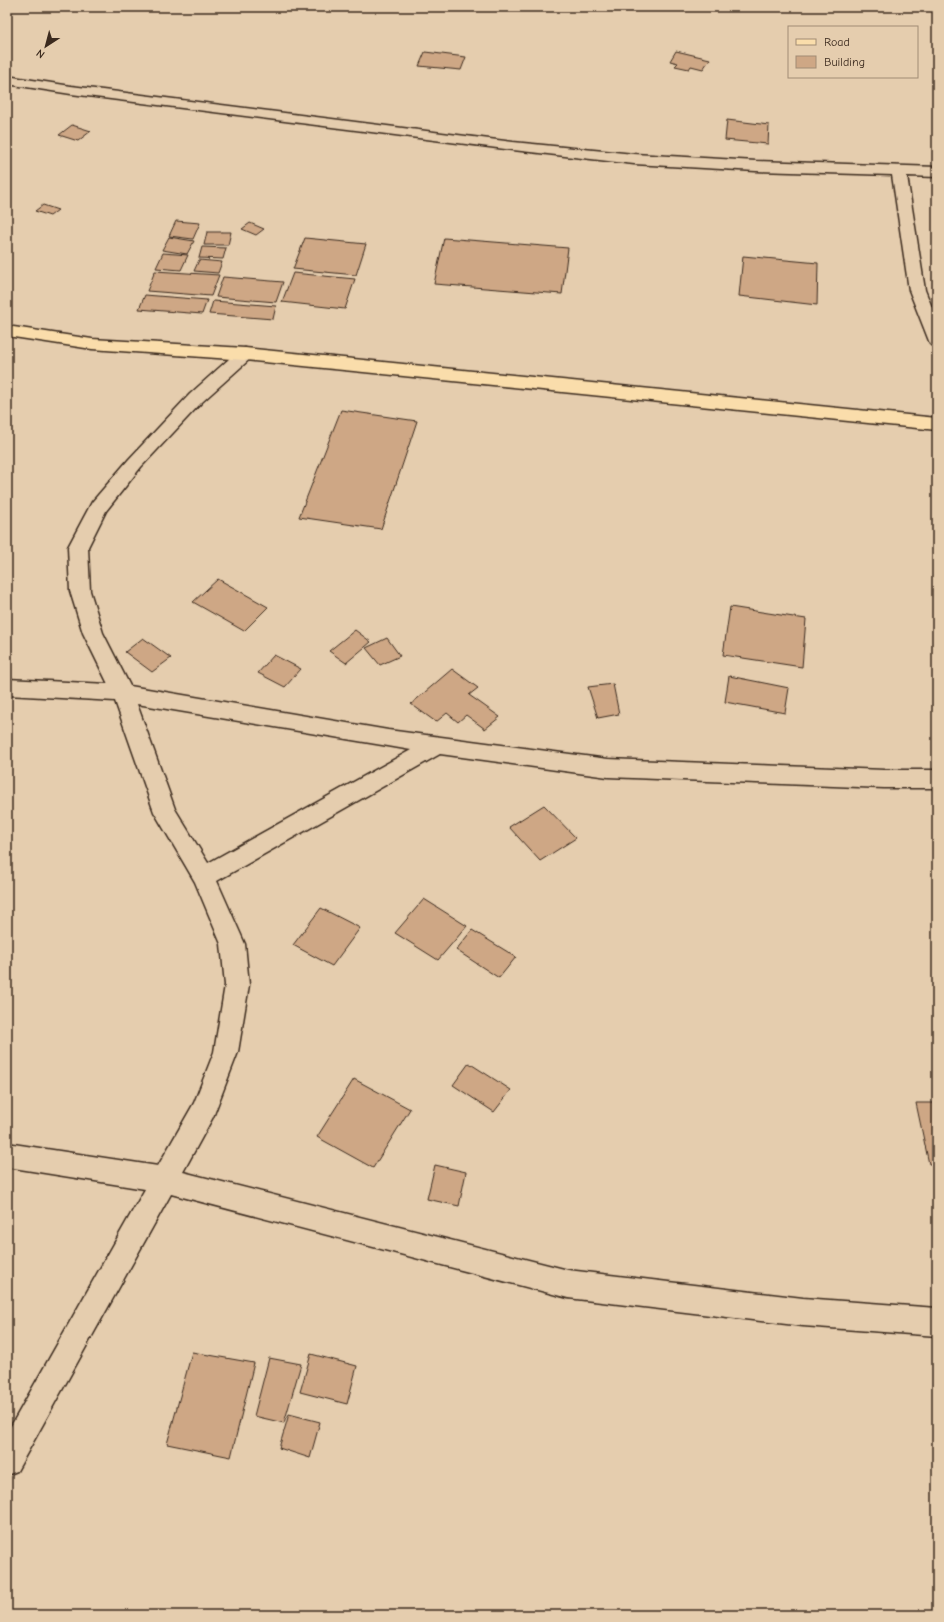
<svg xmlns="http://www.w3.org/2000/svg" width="944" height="1622" font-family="'Comic Neue',sans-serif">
<rect width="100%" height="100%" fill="#e5cdae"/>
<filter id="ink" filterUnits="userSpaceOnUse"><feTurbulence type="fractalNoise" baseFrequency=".025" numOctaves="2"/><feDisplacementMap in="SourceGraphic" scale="8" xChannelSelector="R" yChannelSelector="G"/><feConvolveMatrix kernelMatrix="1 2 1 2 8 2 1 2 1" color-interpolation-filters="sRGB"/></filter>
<g filter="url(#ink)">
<!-- building -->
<g fill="#cea785" stroke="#3b2a1e">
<polygon points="676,51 710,59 703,69 691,66 689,69 675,66 678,63 670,61"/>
<polygon points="425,52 466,57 461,70 419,66"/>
<polygon points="727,120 769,125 768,144 725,140"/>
<polygon points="72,125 91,131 78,141 59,135"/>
<polygon points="43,205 58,210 50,216 35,211"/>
<polygon points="176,221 200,223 193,239 169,236"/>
<polygon points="250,223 264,229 256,235 242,229"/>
<polygon points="207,232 231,232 228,245 204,245"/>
<polygon points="169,237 194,241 187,254 162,250"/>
<polygon points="305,238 366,244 356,275 293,269"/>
<polygon points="444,238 568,248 562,294 434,284"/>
<polygon points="202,247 226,248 223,259 199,258"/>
<polygon points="163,253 188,255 181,270 156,268"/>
<polygon points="743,256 818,263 817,305 739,296"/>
<polygon points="199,260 222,262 218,273 194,271"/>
<polygon points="155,271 219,275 211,296 147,291"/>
<polygon points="293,273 355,279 345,309 282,302"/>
<polygon points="223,277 283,282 276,302 216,297"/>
<polygon points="145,295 207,300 202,314 139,309"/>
<polygon points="213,301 276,306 273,319 209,314"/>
<polygon points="341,410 417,421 381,529 299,517"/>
<polygon points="218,579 268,607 244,631 193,602"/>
<polygon points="730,607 806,619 802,667 723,655"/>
<polygon points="355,630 371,642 346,663 329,651"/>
<polygon points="143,638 171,658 152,672 125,652"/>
<polygon points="387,638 400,656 380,665 366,648"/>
<polygon points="274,655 301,669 285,687 258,673"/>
<polygon points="452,669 478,688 469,695 500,717 485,729 466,715 458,722 447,713 436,722 411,704"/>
<polygon points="729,676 789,688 785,713 725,702"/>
<polygon points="613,684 619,714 598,718 588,687"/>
<polygon points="544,805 576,838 540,861 509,827"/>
<polygon points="424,899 467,926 438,960 395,933"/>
<polygon points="321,908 360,928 332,966 293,945"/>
<polygon points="472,930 516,957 499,978 456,950"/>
<polygon points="469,1063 511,1090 494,1112 453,1085"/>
<polygon points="354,1079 410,1109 373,1168 317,1137"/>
<polygon points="916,1103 937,1103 937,1164 929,1164"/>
<polygon points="435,1165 466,1172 459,1206 427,1199"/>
<polygon points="192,1352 254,1363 231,1457 167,1444"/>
<polygon points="311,1354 357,1366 347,1404 300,1392"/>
<polygon points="269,1358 301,1364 284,1423 254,1416"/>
<polygon points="289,1414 320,1422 310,1458 279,1448"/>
</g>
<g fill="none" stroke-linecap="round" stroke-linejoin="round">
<defs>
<g id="minor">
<polygon points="7,76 71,86 513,142 634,154 756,161 937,167 937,177 907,176 925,290 937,320 937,346 931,345 929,341 909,290 892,175 756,171 634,164 513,150 71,94 7,84"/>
<path d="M245,348L251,350L254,354L251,358L202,402L141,467L106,511L88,547L90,591L103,633L130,686L388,730L608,759L884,770H937V788H884L608,777L440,754L217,881L245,944L249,985L238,1052L213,1117L183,1172L568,1270L803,1298L937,1308V1336L803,1326L568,1298L171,1194L17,1471L7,1475V1433L145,1189L7,1167V1143L158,1166L194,1103L214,1052L225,985L221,944L195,882L154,812L115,701L7,695V679L108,684L83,633L70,591L68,547L92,502L129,459L190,394L239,350ZM137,704L388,746L411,750L208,863L175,809Z"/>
</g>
<polygon id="primary" points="7,326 92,339 245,348 937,418 937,430 245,360 92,349 7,336"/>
</defs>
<!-- minor casing -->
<use href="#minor" stroke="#3b2a1e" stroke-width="3"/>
<!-- primary casing -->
<use href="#primary" stroke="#3b2a1e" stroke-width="3"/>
<!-- minor -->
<use href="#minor" fill="#e5cdae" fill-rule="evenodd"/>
<!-- primary -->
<use href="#primary" fill="#faddab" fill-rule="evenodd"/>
</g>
</g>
<!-- margin -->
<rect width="944" height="1622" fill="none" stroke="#e5cdae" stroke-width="24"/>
<rect x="12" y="12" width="920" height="1598" fill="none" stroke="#3b2a1e" stroke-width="1.5" filter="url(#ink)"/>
<!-- legend -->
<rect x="788" y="26" width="130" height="52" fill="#e5cdae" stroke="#a18c74"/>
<rect x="796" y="39" width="20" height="6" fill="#faddab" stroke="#a18c74"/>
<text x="824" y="46" font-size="12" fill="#3b2a1e">Road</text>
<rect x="796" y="56" width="20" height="12" fill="#cea785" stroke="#a18c74"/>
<text x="824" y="66" font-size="12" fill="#3b2a1e">Building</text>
<!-- north arrow -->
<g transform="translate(46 46) rotate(216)" stroke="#e5cdae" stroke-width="3" paint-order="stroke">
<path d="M0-3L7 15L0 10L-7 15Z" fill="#3b2a1e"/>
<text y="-6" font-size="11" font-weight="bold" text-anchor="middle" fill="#3b2a1e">N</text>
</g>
</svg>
